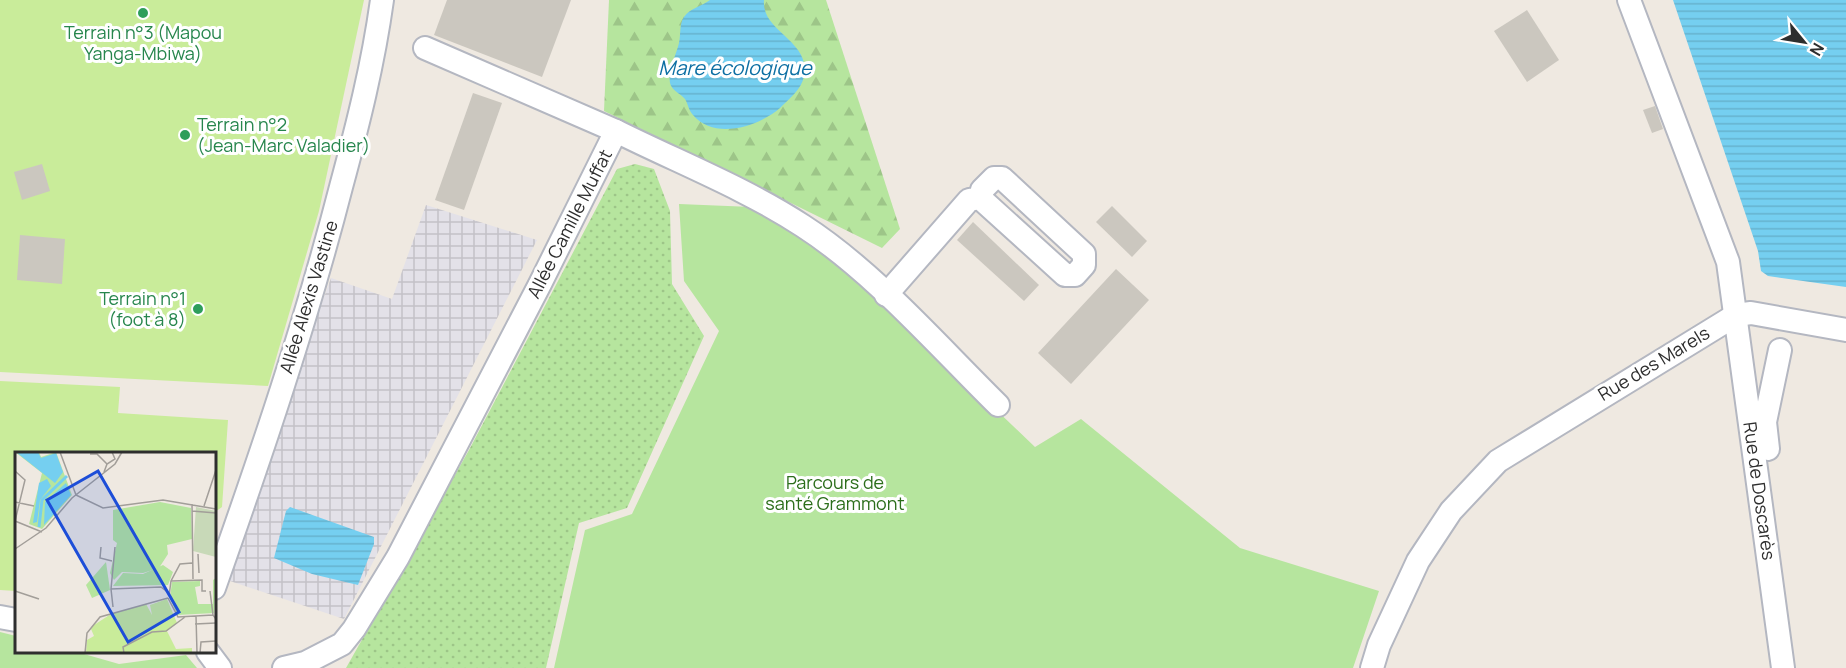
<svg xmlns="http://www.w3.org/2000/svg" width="1846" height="668" font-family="Manrope,sans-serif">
<defs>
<pattern id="industrial-grid" width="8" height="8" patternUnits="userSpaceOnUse" patternTransform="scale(1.5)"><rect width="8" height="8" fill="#e3e1e8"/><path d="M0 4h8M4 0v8" fill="none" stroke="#c3c1c7"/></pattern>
<pattern id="grass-dots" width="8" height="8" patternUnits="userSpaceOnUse" patternTransform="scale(1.5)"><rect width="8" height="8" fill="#b6e59e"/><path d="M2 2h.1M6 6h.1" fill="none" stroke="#9dc588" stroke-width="1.8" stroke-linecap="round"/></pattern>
<pattern id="forest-firs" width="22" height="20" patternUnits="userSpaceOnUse" patternTransform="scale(1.5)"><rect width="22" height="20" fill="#b6e59e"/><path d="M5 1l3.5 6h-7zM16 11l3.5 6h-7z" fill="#9dc588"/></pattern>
<pattern id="water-rules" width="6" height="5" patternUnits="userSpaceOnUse" patternTransform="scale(1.5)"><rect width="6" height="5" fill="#75cff0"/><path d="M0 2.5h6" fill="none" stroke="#66b2ce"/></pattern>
</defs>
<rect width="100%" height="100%" fill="#efe9e1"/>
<!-- industrial -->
<polygon fill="url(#industrial-grid)" points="426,205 537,240 344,619 227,580 282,412 331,278 392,299"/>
<!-- grass -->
<polygon fill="url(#grass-dots)" points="635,164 654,169 670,211 672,284 704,336 627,508 579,523 546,668 346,668 469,450 617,169"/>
<!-- forest -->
<polygon fill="url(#forest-firs)" points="609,0 826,0 900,229 882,248 604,111"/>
<!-- park -->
<g fill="#b6e59e">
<polygon points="679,204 773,208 805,227 1035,447 1081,419 1240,548 1379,591 1353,668 554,668 585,530 632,514 719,331 684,281"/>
<polygon points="0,632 16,636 16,652 77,652 119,664 186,655 197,668 0,668"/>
</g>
<!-- pitch -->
<g fill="#c9ec9a">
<polygon points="0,0 364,0 319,211 268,386 0,372"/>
<polygon points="0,381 120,387 118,413 228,420 222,507 215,512 214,454 16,454 16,591 0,590"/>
</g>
<!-- water -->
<g fill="url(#water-rules)">
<path d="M710,0H764C761,32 811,40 804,76C802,89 789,99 780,108C759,126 715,141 693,115C689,111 688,104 685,99C680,93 672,91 670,83C668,71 676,55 679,43C681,35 679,24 684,17C690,8 701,7 710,0Z"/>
<polygon points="1673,0 1846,0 1846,287 1768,276 1761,271 1758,251"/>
<polygon points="290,507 374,537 374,544 358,585 312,574 274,558 286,511"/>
</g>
<!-- building -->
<g fill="#cbc7bf">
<polygon points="447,0 571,0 542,77 434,35"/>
<polygon points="1527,10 1559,60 1527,82 1494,31"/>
<polygon points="473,93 502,103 464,210 435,200"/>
<polygon points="1655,106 1663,129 1652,133 1643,110"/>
<polygon points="42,164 50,191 22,200 14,172"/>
<polygon points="1112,206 1147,241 1132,257 1096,222"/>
<polygon points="973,222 1039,285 1024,301 957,240"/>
<polygon points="20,235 65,239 62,284 17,280"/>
<polygon points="1116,269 1149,300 1071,384 1038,353"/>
</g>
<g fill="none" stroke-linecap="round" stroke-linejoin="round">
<defs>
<g id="minor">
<polyline points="1629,0 1728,262 1783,668"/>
<polyline points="425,48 616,131"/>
<polyline points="886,295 969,200 980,198 1065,275 1075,275 1084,265 1084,254 1002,178 994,178 982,190 980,198"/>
<polyline points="1768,449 1765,422 1780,350"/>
<path d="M214,588C261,455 306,323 341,187C358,124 373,65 382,0"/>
<polyline points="0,617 16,620"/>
<polyline points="208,652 220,668"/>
<path d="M284,668L305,663L342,644L354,629L398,557L540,284L616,131C678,162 745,188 803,226C873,271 938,346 998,405"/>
<polyline points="1372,668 1379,645 1418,561 1451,511 1498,461 1736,315 1751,313 1846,330"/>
</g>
</defs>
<!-- minor casing -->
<use href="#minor" stroke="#b4b7c1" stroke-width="26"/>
<!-- minor -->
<use href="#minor" stroke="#fff" stroke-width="22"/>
</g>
<!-- markers -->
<g fill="#2e9e5b" stroke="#fff" stroke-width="2">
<circle cx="143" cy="13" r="6"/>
<circle cx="185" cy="135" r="6"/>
<circle cx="198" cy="309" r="6"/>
</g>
<g text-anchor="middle" stroke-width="6" stroke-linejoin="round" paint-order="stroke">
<!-- leisure labels -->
<g font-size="18" fill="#27864d" stroke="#fff">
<text x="143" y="39">Terrain n°3 (Mapou<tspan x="143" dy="21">Yanga-Mbiwa)</tspan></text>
<text x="197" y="131" text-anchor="start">Terrain n°2<tspan x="197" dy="21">(Jean-Marc Valadier)</tspan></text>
<text x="186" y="305" text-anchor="end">Terrain n°1<tspan x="186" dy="21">(foot à 8)</tspan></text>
</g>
<!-- street labels -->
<g font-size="18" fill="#2e2e2e" stroke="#fff">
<text transform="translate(570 224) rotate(-63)" y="6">Allée Camille Muffat</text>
<text transform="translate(309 297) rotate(-73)" y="6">Allée Alexis Vastine</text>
<text transform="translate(1654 364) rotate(-31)" y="6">Rue des Marels</text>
<text transform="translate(1759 491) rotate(82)" y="6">Rue de Doscarès</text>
</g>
<!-- park labels -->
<g font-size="18" fill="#2c6e1b" stroke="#fff">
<text x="835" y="489">Parcours de<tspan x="835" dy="21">santé Grammont</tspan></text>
</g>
<!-- water labels -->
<g font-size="20" font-style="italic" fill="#0d6fa3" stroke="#fff">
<text x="735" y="75">Mare écologique</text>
</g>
</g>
<!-- overview -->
<g transform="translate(15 452)">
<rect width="201" height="201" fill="#efe9e1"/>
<path d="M0,0H24L26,5L41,0L57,43L27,77L14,72L27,21ZM148,113L158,120L153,133L98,134L108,121L128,122Z" fill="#b6e59e"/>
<path d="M91,110L95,138L77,146L71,133Z" fill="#b6e59e"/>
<path d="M181,55L201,59V105L178,99Z" fill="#c8d9b8"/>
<path d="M145,50L176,56L177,87L152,93L153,102L144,116L128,121L107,120L99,128L95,121L102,91L98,88V58ZM201,126L199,161L162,163L155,146L157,130L185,129V134L180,135L183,152H198V128Z" fill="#b6e59e"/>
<path d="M152,147L162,171L152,179L161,197L177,196V201H71L72,188L79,184L76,177L79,173L96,162L131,152L137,163L135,153Z" fill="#c9ec9a"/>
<path d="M1,0H23L26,6L41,1L48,20L40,31ZM32,27L36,34L25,48L22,70L18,71L24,31ZM51,31L56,43L29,73L30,50Z" fill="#75cff0"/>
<path fill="none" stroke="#75cff0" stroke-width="3" d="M24,75L27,48L52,24"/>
<path fill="none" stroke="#a29e99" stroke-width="1.5" d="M45,0L61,43M75,2H82L92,12M0,19L10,28L0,69M89,20L92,12L100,7L97,0M61,43L88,56L148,48L201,57M0,50L19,54M177,52L178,127M189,54L201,18M177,59L201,61M0,69L27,80M100,95L96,137L146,135L155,142M0,97L31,76L57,46L100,12L107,0M183,102L184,121M85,106L86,95L85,106L97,109M156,129L187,128V139H191M96,137L98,155M0,139L24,147M195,139L198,163M154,144L156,129L165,112L177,111M153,146L163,165L198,163L201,167M181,164L182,201M180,172L201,171M70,201L72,181L85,165L153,146M109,201L108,195L137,180L151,179L170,165M185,201L186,190L201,189"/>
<path fill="#1d4ed8" fill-opacity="0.15" stroke="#1d4ed8" stroke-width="3" d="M83,19L164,160L113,190L32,48Z"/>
<rect width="201" height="201" fill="none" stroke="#2e2e2e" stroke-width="3"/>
</g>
<!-- north arrow -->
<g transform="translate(1804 42) rotate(120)" stroke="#ffffff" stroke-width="4.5" paint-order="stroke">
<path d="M0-4.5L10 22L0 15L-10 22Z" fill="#2e2e2e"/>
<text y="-9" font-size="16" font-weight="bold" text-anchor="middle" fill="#2e2e2e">N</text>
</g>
</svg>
